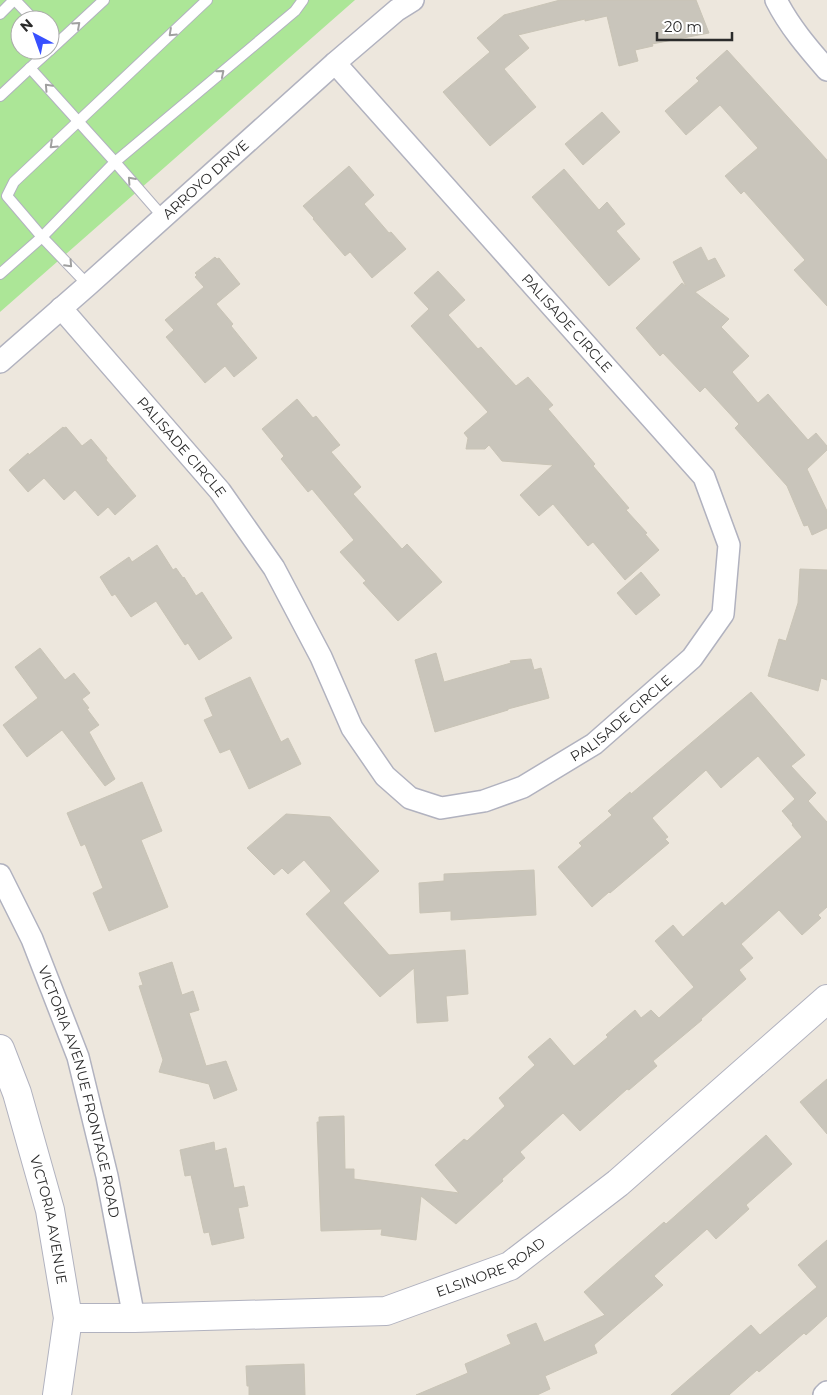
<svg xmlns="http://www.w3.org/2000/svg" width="827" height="1395" font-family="Montserrat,sans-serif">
<rect width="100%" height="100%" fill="#ede7dd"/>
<!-- grass -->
<path fill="#ace697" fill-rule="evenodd" d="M0,0H355L0,312ZM20,20H50V50H20Z"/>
<!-- building -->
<g fill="#c9c5bb" stroke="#c9c4b6">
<polygon points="560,0 696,0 709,33 652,44 653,46 635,50 638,61 619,66 607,16 585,21 585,19 518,35 529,48 504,69 536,107 490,146 443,92 490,52 477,38 504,15"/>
<polygon points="727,50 827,160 827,306 794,270 805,260 744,191 741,194 725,176 758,148 720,105 686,135 665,111 699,81 696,78"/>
<polygon points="602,112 620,132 583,165 565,144"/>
<polygon points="349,166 374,195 364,204 389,233 391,232 406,249 372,278 350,252 345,256 313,219 314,218 303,206"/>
<polygon points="564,169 599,210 607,202 625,224 616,231 640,259 609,286 532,197"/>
<polygon points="701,247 708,261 715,258 725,276 695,292 729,319 721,327 749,356 732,372 758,403 768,394 808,440 816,433 827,446 827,450 807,469 827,511 827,528 812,535 808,525 804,526 787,486 735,428 739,424 705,387 700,392 663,353 660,356 636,328 682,283 686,286 673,262"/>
<polygon points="215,257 217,259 219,258 240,284 216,304 233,324 231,326 257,358 234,377 225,366 205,383 166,337 174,330 165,320 204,287 195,277 197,275 195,273"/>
<polygon points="438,271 465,300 448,315 478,349 481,347 516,386 528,377 553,405 548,409 595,464 593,466 629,508 626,510 647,533 645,534 659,550 625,580 593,542 588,546 553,504 539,516 520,495 553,465 502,461 489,445 485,449 466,449 468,438 464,433 488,412 411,326 429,309 414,293"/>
<polygon points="297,399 313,418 316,416 340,445 331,452 361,487 353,494 402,549 407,544 442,582 398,621 363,583 366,581 340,552 354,540 312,489 308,492 281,459 284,456 262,429"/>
<polygon points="63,427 64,428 66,427 82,446 91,439 107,458 106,460 136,496 115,515 108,507 98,516 75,490 64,500 44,478 28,492 9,470 28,453 29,455"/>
<polygon points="157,545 173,570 176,568 183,578 184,577 196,596 202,592 232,638 199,660 188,643 185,645 156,601 131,617 115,594 112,596 100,577 129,557 132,562"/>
<polygon points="800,569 827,570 827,680 821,678 818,691 768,676 779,639 786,641 798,603"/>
<polygon points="641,572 660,595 636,615 617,593"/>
<polygon points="40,648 65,680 74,673 90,693 82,699 89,708 87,709 99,725 89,732 115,779 105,786 62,730 27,757 3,725 38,698 15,667"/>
<polygon points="436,653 444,682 511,663 510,661 531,659 534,670 541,668 549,698 508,709 508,710 435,732 415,660"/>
<polygon points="250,677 281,742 288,738 301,764 249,789 230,749 220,753 204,720 213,716 205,698"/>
<polygon points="751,692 805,755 791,766 816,793 808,801 827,822 827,907 818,915 821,918 802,935 779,910 741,944 753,958 739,970 746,979 701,1019 702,1020 653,1061 657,1066 629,1090 627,1089 580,1131 563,1113 520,1152 525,1158 502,1179 503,1181 456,1224 421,1196 416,1240 381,1235 382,1229 321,1231 317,1122 319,1122 319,1117 344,1116 345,1169 354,1169 354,1179 459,1193 435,1165 464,1139 467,1141 505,1106 499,1098 535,1065 528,1057 550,1038 574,1066 608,1037 606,1035 635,1010 641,1018 651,1010 659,1018 694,987 655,941 673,925 683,937 722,902 725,906 802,837 792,825 793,824 782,811 795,799 758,756 721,788 706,770 652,818 668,837 665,839 669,843 610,893 609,892 592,907 558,867 582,846 579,843 612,815 608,811 630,792 631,794"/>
<polygon points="142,782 162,831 141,840 168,907 109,931 93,893 103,888 85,844 81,846 67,813"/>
<polygon points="286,814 330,817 379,871 343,903 389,955 465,950 468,994 446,996 448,1021 417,1023 414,968 380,997 306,914 331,891 304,860 288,874 282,868 274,875 247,848"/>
<polygon points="534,870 536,915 451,920 451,911 420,913 419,883 444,881 444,874"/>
<polygon points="172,962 182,995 193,991 199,1010 189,1013 206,1066 226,1061 237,1090 214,1099 209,1084 159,1072 163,1060 139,986 143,985 139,973"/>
<polygon points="827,1079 827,1134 800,1102"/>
<polygon points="766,1135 792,1164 746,1205 749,1209 716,1239 707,1229 654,1276 663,1285 594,1345 597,1353 545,1376 550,1389 537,1395 416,1395 468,1373 465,1364 511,1344 507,1335 536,1323 544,1342 605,1315 584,1292 664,1222 666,1224"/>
<polygon points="214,1142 215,1151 226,1148 234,1188 244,1186 248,1206 238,1208 244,1238 212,1245 209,1232 204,1233 191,1175 185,1176 180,1150"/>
<polygon points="827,1240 827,1316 806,1335 804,1333 759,1372 757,1370 729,1395 671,1395 751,1325 760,1335 817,1287 798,1265"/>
<polygon points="304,1364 305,1395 249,1395 249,1386 247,1386 246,1366"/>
</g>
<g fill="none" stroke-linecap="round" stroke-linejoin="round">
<defs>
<g id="lane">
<polyline points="15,0 34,20"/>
<polyline points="0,14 14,0"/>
<polyline points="50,50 104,0"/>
<polyline points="0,96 30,68"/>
<polyline points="163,217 115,162 295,11 303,0"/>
<polyline points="0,274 42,237 115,162 30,68 50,50"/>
<polyline points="88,285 42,237 7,196 14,182 207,0"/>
</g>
<g id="street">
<path d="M776,0C789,26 808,48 827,70"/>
<path id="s1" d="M61,308L220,491L274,568L321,657L352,728L385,776L410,798L441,808L484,801L523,787L594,744L692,658L723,614L729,545L704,477L335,63"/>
<path id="s2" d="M0,362L88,285L335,63L397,10L413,0"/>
<path id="s3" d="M0,875L32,939L78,1057L107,1176L134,1318"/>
<polyline points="824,1395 827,1392"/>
</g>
<g id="secondary">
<path id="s4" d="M0,1049L17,1093L50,1210L68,1318L57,1395"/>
<path id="s5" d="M68,1318H134L386,1311L510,1266L618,1183L827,999"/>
</g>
</defs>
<!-- lane casing -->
<use href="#lane" stroke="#b1b2bf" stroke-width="12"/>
<!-- street casing -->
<use href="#street" stroke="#b1b2bf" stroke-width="24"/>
<!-- secondary casing -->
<use href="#secondary" stroke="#b1b2bf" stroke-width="30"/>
<!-- lane -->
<use href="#lane" stroke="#fff" stroke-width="10"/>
<!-- street -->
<use href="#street" stroke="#fff" stroke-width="21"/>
<!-- secondary -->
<use href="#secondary" stroke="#fff" stroke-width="28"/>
</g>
<!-- one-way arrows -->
<defs><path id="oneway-chevron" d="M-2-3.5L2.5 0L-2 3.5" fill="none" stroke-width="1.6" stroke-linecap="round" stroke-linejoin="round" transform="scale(1.25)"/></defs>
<g stroke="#a0a0a0">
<use href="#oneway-chevron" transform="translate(77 25) rotate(-42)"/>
<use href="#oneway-chevron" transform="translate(172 33) rotate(137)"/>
<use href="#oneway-chevron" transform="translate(221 73) rotate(-40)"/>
<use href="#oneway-chevron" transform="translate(48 87) rotate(-133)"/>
<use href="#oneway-chevron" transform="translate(53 145) rotate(137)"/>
<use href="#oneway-chevron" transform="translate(131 180) rotate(-132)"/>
<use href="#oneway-chevron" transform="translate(69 264) rotate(47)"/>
</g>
<g text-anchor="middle" stroke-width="4.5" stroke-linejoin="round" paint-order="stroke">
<!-- street labels -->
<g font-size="14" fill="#2b2b2b" stroke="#fff">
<text dy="5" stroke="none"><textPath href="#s2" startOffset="275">ARROYO DRIVE</textPath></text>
<text transform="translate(567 323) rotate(48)" y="5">PALISADE CIRCLE</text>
<text dy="5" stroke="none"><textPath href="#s1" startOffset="184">PALISADE CIRCLE</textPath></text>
<text dy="5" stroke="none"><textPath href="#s1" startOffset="844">PALISADE CIRCLE</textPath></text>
<text dy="5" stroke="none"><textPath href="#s3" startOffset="232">VICTORIA AVENUE FRONTAGE ROAD</textPath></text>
<text dy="5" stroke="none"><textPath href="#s4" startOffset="178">VICTORIA AVENUE</textPath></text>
<text dy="5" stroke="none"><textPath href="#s5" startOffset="432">ELSINORE ROAD</textPath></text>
</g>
</g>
<!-- north arrow -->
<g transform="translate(35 35) rotate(319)"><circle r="24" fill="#ffffff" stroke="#aaaaaa"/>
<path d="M0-4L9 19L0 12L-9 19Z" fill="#3850ff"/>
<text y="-8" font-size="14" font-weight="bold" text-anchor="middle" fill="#2b2b2b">N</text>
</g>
<!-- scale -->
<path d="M657 32v8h75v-8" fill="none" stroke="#2b2b2b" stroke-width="2.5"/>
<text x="664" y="32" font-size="15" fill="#2b2b2b" stroke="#ffffff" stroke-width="4" paint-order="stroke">20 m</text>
</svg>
